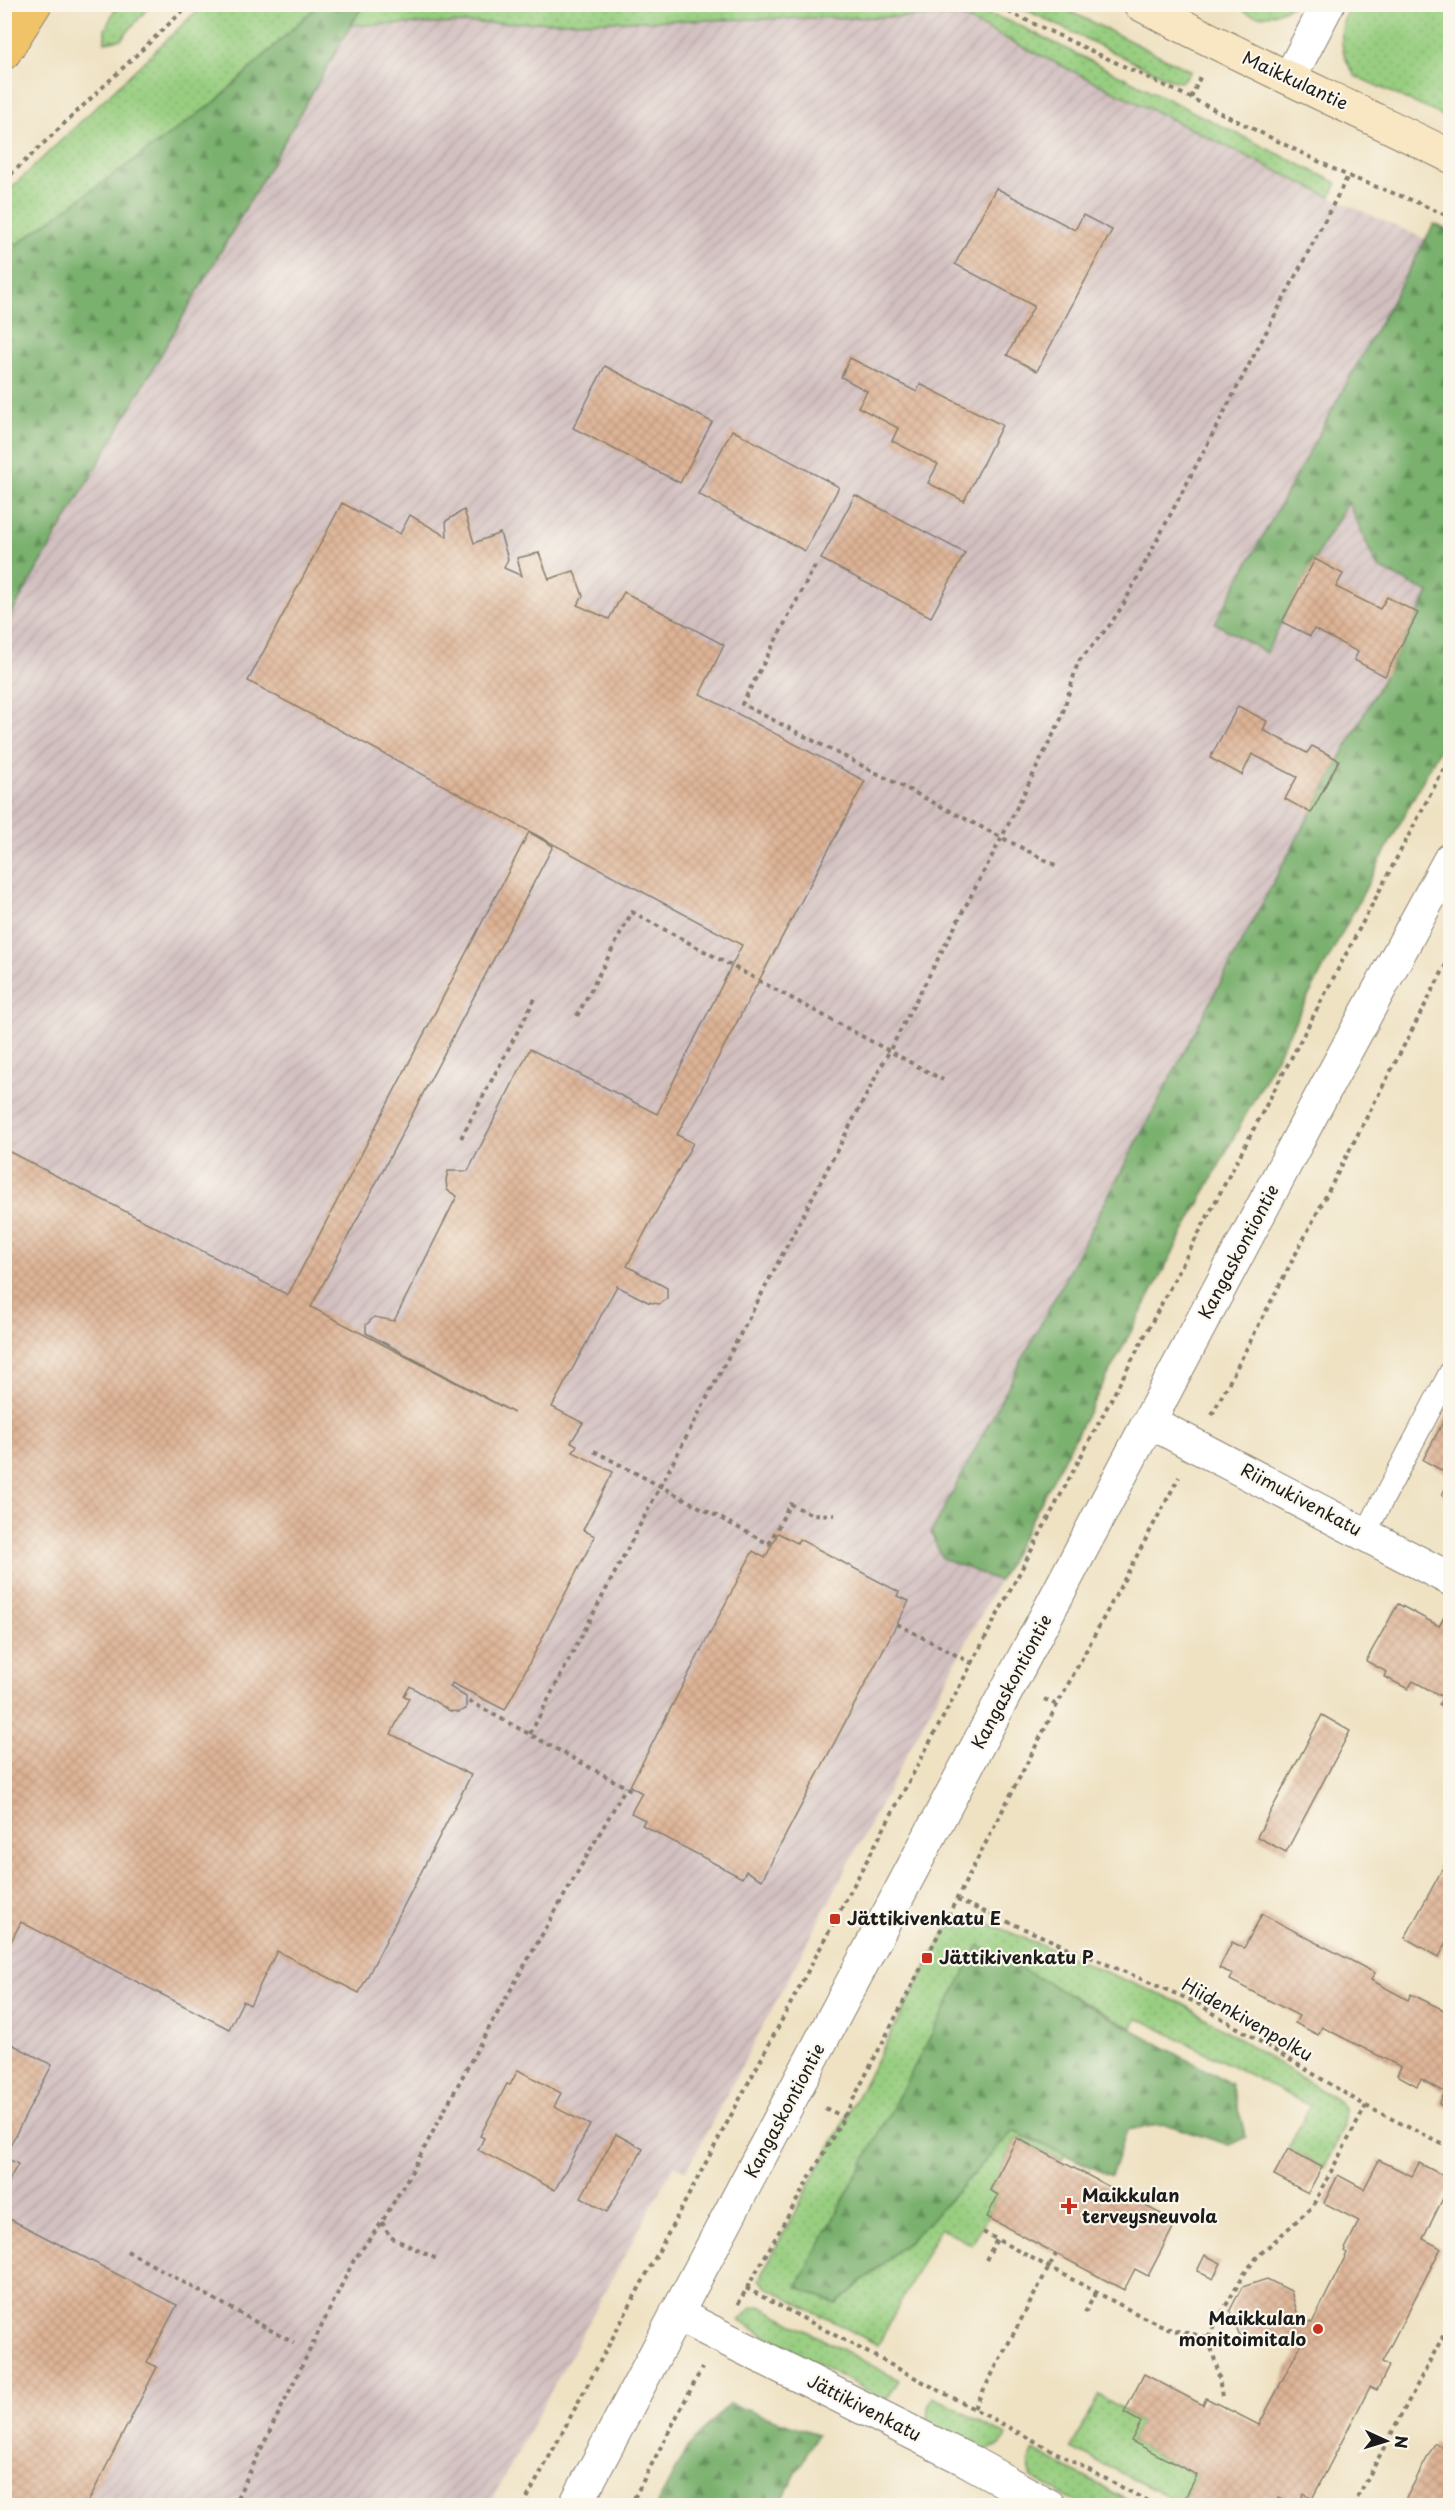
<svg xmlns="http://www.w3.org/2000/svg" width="1455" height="2510" font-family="'Playpen Sans',sans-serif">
<defs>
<pattern id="industrial-furrows" width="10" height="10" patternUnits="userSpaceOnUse" patternTransform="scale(1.5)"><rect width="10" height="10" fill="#d2bfc0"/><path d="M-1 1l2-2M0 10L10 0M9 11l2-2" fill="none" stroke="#b4a4a4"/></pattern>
<pattern id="grass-dots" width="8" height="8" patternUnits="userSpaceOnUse" patternTransform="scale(1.5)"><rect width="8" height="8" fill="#98ce80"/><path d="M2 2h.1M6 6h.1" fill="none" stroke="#82b06e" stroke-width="1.8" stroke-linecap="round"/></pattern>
<pattern id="forest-firs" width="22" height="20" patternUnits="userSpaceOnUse" patternTransform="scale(1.5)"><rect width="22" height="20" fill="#7ab16e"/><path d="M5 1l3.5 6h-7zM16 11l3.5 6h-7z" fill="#638f5a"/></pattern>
<pattern id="building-cross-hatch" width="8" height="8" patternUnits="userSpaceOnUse" patternTransform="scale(1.5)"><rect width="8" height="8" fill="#ddb395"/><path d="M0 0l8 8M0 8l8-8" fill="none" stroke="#bd9980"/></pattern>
</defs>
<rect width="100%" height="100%" fill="#fbf7ec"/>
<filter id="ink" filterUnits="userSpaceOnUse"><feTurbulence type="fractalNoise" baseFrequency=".0167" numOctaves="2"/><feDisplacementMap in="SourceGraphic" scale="12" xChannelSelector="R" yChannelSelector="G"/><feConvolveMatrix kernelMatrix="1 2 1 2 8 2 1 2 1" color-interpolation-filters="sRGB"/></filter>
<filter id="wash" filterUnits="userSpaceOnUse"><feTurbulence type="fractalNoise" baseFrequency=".008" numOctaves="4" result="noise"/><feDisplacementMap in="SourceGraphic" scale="24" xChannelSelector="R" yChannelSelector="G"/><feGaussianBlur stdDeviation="1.35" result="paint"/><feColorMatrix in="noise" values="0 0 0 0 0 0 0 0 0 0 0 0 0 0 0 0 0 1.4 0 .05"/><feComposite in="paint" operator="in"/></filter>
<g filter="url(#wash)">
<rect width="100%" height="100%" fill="#efe2c3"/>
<!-- industrial -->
<polygon fill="url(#industrial-furrows)" points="960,16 1330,197 1450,250 1450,729 686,2171 674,2165 489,2505 5,2506 5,625 349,25"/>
<!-- grass -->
<g fill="url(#grass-dots)" stroke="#5a754e" stroke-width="1.5">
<polygon points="363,4 965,5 1016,24 1337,183 1330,197 960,16 349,25"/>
<path d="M1248,4H1292V5C1278,14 1258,21 1244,11Z"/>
<path d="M1350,4L1450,5V119L1355,76C1340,54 1337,29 1350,4Z"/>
<polygon points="117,5 151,5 121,39 105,42 105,30"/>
<polygon points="203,5 319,5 216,101 16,245 5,238 5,194"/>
<polygon points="1016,5 1057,5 1191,71 1181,82 1171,80"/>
<polygon points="973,1921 983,1921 1185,2005 1338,2101 1344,2109 1344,2126 1324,2168 1288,2149 1310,2106 1137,2017 1132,2028 1072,1995 837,2304 923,2228 1013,2131 1065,2155 1061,2161 1017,2138 990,2190 998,2195 972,2245 940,2228 878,2345 768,2288 759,2279 947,1929 962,1922"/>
<polygon points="760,2306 899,2380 889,2396 885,2400 739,2321 751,2308"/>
<polygon points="1099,2395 1125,2410 1124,2413 1141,2422 1131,2441 1197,2475 1182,2504 1071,2448"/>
<polygon points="933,2396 1006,2436 1000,2445 983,2452 927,2423 928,2407"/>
<path d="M1033,2450L1137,2505H1083L1032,2478C1029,2468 1027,2459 1033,2450Z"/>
</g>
<!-- forest -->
<g fill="url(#forest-firs)" stroke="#4b6645" stroke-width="1.5">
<polygon points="319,4 363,5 5,625 5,263 16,245 216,101"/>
<polygon points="1434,224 1450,231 1450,729 999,1581 942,1558 931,1533 1266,896 1429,593 1377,567 1348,502 1322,546 1266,653 1215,623"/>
<polygon points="979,1945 1231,2084 1246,2137 1229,2145 1165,2124 1127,2130 1111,2176 1013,2131 923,2228 836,2304 797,2287"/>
<polygon points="729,2404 817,2434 779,2505 657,2505 687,2448"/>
</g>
<g id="blocks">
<!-- building -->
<g fill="url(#building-cross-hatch)">
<polygon points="996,188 1075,230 1083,215 1112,230 1037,371 1007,355 1034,306 955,264"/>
<polygon points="850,358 917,392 920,384 1002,425 964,501 928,483 938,464 892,441 898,428 858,407 867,391 841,377"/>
<polygon points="605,366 712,422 680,483 573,428"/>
<polygon points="732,430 839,487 805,551 698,494"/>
<polygon points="855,495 965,553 931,617 821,559"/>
<polygon points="342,503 400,534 410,515 447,537 446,521 464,510 474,543 500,533 508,559 504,568 522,576 517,558 539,553 549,579 574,571 583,596 577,605 609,619 624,592 724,645 700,694 865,781 677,1135 693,1143 627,1266 667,1288 667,1298 659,1304 648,1302 617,1286 552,1407 583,1423 571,1442 577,1445 573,1452 613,1472 583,1530 595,1536 505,1710 452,1683 450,1687 466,1697 466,1709 459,1712 450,1711 410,1686 404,1696 409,1698 391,1734 471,1775 359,1993 277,1951 250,2005 243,2001 229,2029 21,1922 4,1955 4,1149 288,1295 529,832 553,846 311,1307 514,1413 366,1333 366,1325 374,1317 394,1321 457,1196 447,1190 446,1180 448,1171 468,1171 530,1049 657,1114 742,945 248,681"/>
<polygon points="1315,559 1343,574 1336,587 1380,609 1387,597 1418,613 1385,676 1354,660 1358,652 1314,629 1310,636 1282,622"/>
<polygon points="1238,706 1267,721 1263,730 1307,753 1312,746 1339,760 1311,813 1285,799 1297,777 1252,754 1242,775 1210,758"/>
<polygon points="1450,1409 1450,1475 1423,1460"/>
<polygon points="1450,1479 1450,1500 1442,1495"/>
<polygon points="778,1533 797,1543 799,1539 899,1592 897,1596 909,1601 762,1880 746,1871 742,1878 642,1825 645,1820 631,1813 642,1793 630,1786 753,1551 765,1558"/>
<polygon points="1398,1604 1439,1626 1444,1617 1450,1620 1450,1711 1439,1704 1443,1697 1413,1681 1408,1689 1385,1677 1387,1672 1366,1661"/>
<polygon points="1322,1715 1350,1731 1286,1852 1257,1837"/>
<polygon points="1450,1855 1450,1936 1439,1957 1405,1938"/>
<polygon points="1262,1914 1375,1973 1371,1980 1408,2000 1411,1994 1450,2013 1450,2110 1439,2104 1445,2092 1421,2079 1417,2086 1397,2075 1401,2067 1322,2027 1318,2035 1295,2023 1299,2016 1230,1980 1233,1974 1219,1968 1232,1942 1244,1948"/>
<polygon points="4,2040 52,2065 7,2151 4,2149"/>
<polygon points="518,2070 561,2093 554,2107 590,2125 555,2190 478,2150 484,2138 480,2136 507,2084 510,2085"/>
<polygon points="616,2134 643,2149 607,2212 581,2197"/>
<polygon points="1017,2138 1176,2222 1148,2276 1135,2269 1124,2290 987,2217 998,2195 990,2190"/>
<polygon points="1288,2149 1322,2167 1308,2193 1274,2175"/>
<polygon points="4,2157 18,2164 4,2189"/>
<polygon points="1379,2160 1412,2176 1419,2163 1450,2179 1450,2184 1423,2239 1441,2248 1382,2362 1389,2366 1377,2390 1370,2387 1312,2499 1304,2494 1299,2506 1279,2498 1275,2506 1182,2504 1197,2475 1131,2441 1141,2422 1124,2413 1144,2374 1203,2405 1206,2398 1259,2425 1301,2344 1287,2337 1262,2346 1239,2335 1230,2310 1242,2287 1267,2279 1291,2291 1298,2316 1312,2323 1347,2253 1344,2251 1359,2221 1324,2203 1338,2175 1364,2189"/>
<polygon points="4,2216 177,2305 147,2362 157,2367 86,2506 4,2506"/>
<polygon points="1205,2255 1221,2263 1213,2279 1197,2271"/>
<polygon points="1435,2443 1450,2451 1450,2506 1402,2506"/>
</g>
</g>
</g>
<g filter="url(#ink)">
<use href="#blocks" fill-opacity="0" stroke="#867f70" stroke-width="1.5"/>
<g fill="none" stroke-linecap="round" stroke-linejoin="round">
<defs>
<polyline id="service" points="1365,1534 1450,1372"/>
<g id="minor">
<polyline points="1150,1422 1450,1579"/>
<polyline points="676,2314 967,2460 1049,2506"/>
</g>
<g id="tertiary">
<polyline points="1290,77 1328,4"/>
<polyline points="575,2506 1316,1106 1450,859"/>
</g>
<path id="secondary" d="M1140,4C1242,58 1347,105 1450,156"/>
<polyline id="trunk" points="4,53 35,4"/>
</defs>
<!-- service casing -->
<use href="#service" stroke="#867f70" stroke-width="23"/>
<!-- minor casing -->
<use href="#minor" stroke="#867f70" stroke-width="35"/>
<!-- tertiary casing -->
<use href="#tertiary" stroke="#867f70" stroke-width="35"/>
<!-- secondary casing -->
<use href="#secondary" stroke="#867f70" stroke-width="35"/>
<!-- trunk casing -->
<use href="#trunk" stroke="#867f70" stroke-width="35"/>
<!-- path -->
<g stroke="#867f70" stroke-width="4" stroke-dasharray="4.5 4.5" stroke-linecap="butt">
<polyline points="992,4 1191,98 1348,176 1414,201 1450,217"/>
<polyline points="1191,98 1201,75"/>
<polyline points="4,181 190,4"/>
<polyline points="815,566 742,704 1057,866"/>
<polyline points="577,1016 632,912 943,1080"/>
<polyline points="461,1138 537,995"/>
<polyline points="1212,1415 1450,957"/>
<polyline points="594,1451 769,1544 790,1504 811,1514 835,1515"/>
<polyline points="897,1624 973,1664"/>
<polyline points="1044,1699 1057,1705"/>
<polyline points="469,1701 631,1790"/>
<polyline points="530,1734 1002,837 1061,719 1078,662 1109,626 1123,605 1348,176"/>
<polyline points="957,1900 1195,2002 1366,2106 1450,2148"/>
<polyline points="825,2108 844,2117"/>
<polyline points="382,2222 390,2237 437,2259"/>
<polyline points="983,2232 1141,2316 1172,2330 1208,2337 1218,2371 1222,2397"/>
<polyline points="127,2251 294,2343"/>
<polyline points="986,2260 997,2239"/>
<polyline points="746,2288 1157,2506"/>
<polyline points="738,2304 844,2117 1057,1705 1179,1477"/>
<polyline points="1085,2313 1096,2292"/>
<polyline points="1208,2337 1244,2274 1257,2257 1312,2207 1366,2106"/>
<polyline points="974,2408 1056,2254"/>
<polyline points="233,2506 354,2260 382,2222 412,2171 481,2042 626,1787"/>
<polyline points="523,2506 972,1663 1450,757"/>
<polyline points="630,2506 702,2368"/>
<polyline points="1353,2506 1450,2323"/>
</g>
<!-- service -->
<use href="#service" stroke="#fff" stroke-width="21"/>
<!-- minor -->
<use href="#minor" stroke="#fff" stroke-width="33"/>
<!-- tertiary -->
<use href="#tertiary" stroke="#fff" stroke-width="33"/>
<!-- secondary -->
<use href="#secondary" stroke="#f9e7c3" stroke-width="33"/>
<!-- trunk -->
<use href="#trunk" stroke="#f1c369" stroke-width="33"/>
</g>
</g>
<!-- markers -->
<g fill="#c8321e" stroke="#fbf7ec" stroke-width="2">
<rect x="829" y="1913" width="12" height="12" rx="3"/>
<rect x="921" y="1952" width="12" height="12" rx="3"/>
<path d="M1066 2197h6v6h6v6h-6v6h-6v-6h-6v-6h6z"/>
<circle cx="1318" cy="2329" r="6"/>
</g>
<g text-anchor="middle" stroke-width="4.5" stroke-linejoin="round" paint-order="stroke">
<!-- street labels -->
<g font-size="18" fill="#1c1c1c" stroke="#fbf7ec">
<text transform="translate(1295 81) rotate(25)" y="6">Maikkulantie</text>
<text transform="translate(1239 1252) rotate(-62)" y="6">Kangaskontiontie</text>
<text transform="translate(1301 1500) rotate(28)" y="6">Riimukivenkatu</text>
<text transform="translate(1012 1682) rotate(-62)" y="6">Kangaskontiontie</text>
<text transform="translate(1247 2020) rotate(30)" y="6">Hiidenkivenpolku</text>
<text transform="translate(785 2111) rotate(-62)" y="6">Kangaskontiontie</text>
<text transform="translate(864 2408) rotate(27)" y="6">Jättikivenkatu</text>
</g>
<!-- poi labels -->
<g font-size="18" font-weight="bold" fill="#1c1c1c" stroke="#fbf7ec" text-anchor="start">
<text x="847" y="1925">Jättikivenkatu E</text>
<text x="939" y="1964">Jättikivenkatu P</text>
<text x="1082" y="2202">Maikkulan<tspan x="1082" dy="21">terveysneuvola</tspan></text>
<text x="1306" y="2325" text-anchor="end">Maikkulan<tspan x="1306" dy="21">monitoimitalo</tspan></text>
</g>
</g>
<!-- margin -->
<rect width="1455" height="2510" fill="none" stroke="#fbf7ec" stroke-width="24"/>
<!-- north arrow -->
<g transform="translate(1386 2441) rotate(94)" stroke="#fbf7ec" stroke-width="4.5" paint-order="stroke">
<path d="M0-4.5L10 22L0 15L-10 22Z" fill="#1c1c1c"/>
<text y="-9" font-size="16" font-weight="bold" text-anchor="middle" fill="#1c1c1c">N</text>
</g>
</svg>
